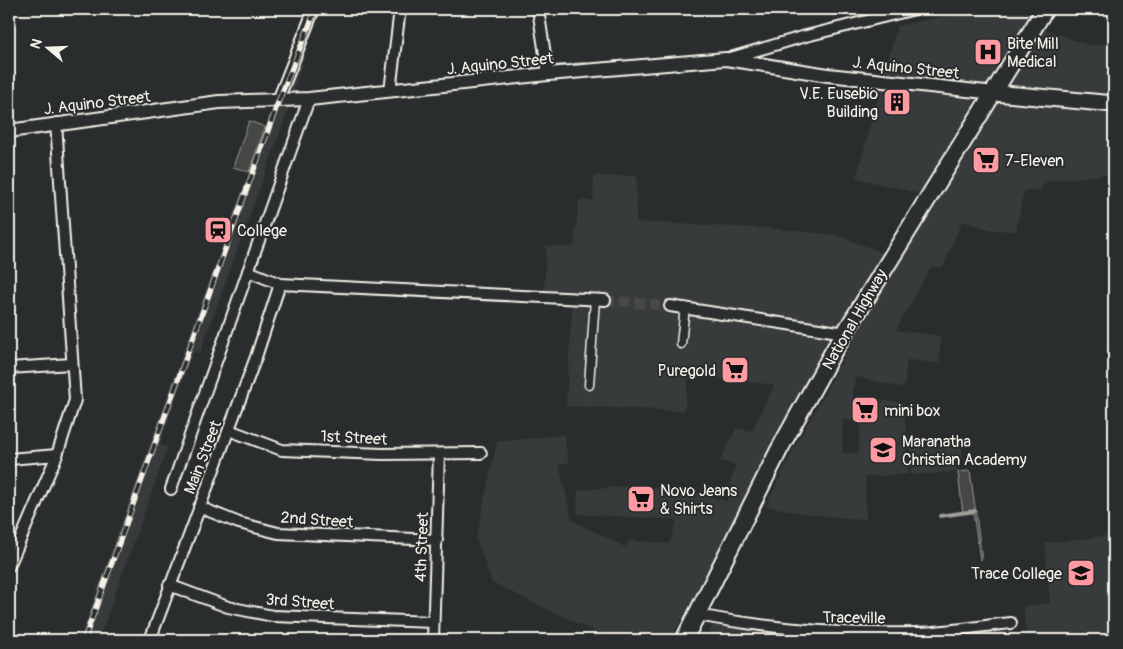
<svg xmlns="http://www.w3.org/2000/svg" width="1123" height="649" font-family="Pangolin,sans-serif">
<rect width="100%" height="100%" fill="#2a2d2e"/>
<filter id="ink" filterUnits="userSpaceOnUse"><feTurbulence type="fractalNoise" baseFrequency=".02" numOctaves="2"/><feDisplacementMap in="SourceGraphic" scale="10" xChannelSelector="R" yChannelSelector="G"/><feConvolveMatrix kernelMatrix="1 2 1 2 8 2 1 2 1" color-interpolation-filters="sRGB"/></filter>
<g filter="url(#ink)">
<!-- built -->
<g fill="#373a3a" fill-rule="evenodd">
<polygon points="311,9 320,9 307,44 289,108 200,353 193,351 160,444 168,447 99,639 79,640 274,102"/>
<polygon points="979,9 1037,9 922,194 856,178 897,26"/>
<path d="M1042,28L1088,45L1114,43V174L1045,181L1041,190H1024L1016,231L992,230L962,221L943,267H931L896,330L941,336L939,363L907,360L904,388L856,377L852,397L904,403L909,474L865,477L866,520L809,514L766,506L791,454L896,264L971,148ZM843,420L861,421L858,453H842Z"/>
<polygon points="594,176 637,176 636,222 779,229 836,235 887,254 670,640 613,640 492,583 476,539 497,442 564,435 569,462 559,465 572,520 625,547 629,540 669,544 677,520 577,514 578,490 632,486 655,487 684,490 727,501 732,486 729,485 736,466 720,461 736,428 752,431 774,385 689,375 684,411 566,406 573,293 544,292 546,246 574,247 579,200 593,201"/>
<polygon points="962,443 963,459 956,460 957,472 911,475 909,445"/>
<polygon points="1114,535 1114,640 973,640 972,630 1002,626 1004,637 1026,636 1023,606 1050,603 1045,543"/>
<polygon points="714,622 903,637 903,640 706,640"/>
</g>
<!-- green -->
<g fill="#444645" stroke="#9c9c96">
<polygon points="249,121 265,127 249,172 233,167"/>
<polygon points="970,471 982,559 980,560 973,512 963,513 958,472"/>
</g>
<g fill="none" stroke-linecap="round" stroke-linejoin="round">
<!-- stream -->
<g stroke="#9f9f9a" stroke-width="4">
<polyline points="572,65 585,64"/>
<polyline points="550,67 566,66"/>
<polyline points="517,71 534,69"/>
<polyline points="940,516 975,511"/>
</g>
<!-- minor-tunnel -->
<polyline stroke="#484a4a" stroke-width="10" stroke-dasharray="10 5" stroke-linecap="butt" points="605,300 670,306"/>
<defs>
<g id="pedestrian">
<polyline points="681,344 685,307"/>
<polyline points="589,385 595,299"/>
</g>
<g id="minor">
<polyline points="538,9 548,74"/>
<polyline points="727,59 802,37 915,9"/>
<polyline points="390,91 400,9"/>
<polyline points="278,100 314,9"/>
<polyline points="248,271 280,284 605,300"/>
<polyline points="670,306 845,333"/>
<polyline points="9,368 72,364"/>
<polyline points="229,430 282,450 382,454 481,453"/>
<polyline points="9,459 57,455"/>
<polyline points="171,489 309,99"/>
<polyline points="199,507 239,523 278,533 437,540"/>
<polyline points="9,566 57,455 75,400 56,123"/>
<polyline points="169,585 228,607 273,616 433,622"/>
<path d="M697,615C770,629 842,635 916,633C948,632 980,626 1011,623"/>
<polyline points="150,640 256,357 280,284"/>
<polyline points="433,640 439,454"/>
</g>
<polyline id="tertiary" points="9,131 219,102 309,99 548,74 726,59 828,75 995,93"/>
<polyline id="secondary" points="995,93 1114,104"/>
<polyline id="primary" points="684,640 779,450 833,352 1045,9"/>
</defs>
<!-- pedestrian casing -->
<use href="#pedestrian" stroke="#f4f1e8" stroke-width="11"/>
<!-- minor casing -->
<use href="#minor" stroke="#f4f1e8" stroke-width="14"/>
<!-- tertiary casing -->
<use href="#tertiary" stroke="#f4f1e8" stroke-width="16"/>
<!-- secondary casing -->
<use href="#secondary" stroke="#f4f1e8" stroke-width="19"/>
<!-- primary casing -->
<use href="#primary" stroke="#f4f1e8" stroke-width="20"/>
<!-- pedestrian -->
<use href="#pedestrian" stroke="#2a2d2e" stroke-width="8"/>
<!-- minor -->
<use href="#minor" stroke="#2a2d2e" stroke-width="10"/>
<!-- tertiary -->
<use href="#tertiary" stroke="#2a2d2e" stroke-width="12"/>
<!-- secondary -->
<use href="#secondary" stroke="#2a2d2e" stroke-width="15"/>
<!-- primary -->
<use href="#primary" stroke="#2a2d2e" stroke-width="16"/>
<defs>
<polyline id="rail" points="84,640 279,100 316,9"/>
</defs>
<!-- rail casing -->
<use href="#rail" stroke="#f4f1e8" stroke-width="5.5"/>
<!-- rail -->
<use href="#rail" stroke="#2a2d2e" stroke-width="4" stroke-dasharray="11" stroke-linecap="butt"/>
</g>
</g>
<!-- icons -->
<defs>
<symbol id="hospital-square" viewBox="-11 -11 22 22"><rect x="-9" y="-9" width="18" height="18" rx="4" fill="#ff9aa2" stroke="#2a2d2e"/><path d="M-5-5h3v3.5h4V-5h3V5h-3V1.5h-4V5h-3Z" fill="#111"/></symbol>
<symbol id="building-square" viewBox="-11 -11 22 22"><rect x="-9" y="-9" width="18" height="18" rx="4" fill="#ff9aa2" stroke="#2a2d2e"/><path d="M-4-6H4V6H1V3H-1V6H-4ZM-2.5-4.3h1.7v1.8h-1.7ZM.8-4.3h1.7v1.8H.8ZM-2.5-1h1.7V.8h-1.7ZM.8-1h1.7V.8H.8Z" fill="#111"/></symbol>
<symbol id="supermarket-square" viewBox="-11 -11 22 22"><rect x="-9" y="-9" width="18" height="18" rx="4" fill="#ff9aa2" stroke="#2a2d2e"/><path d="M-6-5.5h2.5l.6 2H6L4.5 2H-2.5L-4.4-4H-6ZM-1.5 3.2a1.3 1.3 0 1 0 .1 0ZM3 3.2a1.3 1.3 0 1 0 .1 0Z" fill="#111"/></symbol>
<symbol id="station-square" viewBox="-11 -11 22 22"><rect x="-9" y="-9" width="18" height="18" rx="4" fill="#ff9aa2" stroke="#2a2d2e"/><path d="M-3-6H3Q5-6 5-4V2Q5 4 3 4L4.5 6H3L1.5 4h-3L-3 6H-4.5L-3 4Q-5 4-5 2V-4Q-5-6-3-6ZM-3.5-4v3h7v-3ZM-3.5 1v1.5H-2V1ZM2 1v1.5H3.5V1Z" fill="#111"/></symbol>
<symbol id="school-square" viewBox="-11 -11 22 22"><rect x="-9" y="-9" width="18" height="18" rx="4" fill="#ff9aa2" stroke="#2a2d2e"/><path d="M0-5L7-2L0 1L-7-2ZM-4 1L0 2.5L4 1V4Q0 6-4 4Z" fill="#111"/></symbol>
<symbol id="university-square" viewBox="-11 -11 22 22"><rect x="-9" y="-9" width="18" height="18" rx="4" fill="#ff9aa2" stroke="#2a2d2e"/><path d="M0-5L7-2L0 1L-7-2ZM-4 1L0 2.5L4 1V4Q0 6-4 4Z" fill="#111"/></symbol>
</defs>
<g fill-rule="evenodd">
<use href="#hospital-square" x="972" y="36" width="32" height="32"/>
<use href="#building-square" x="881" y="86" width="32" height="32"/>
<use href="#supermarket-square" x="970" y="144" width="32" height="32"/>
<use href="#station-square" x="202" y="214" width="32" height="32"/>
<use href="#supermarket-square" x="719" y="354" width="32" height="32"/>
<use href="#supermarket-square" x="849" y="394" width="32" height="32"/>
<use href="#school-square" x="867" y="434" width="32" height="32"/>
<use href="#supermarket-square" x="625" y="483" width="32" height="32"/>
<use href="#university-square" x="1065" y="557" width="32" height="32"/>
</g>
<g text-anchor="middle" stroke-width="4" stroke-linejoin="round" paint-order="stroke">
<!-- poi labels -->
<g font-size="16" fill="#f4f1e8" stroke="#2a2d2e" text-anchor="start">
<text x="1007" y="49">Bite Mill<tspan x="1007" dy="18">Medical</tspan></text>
<text x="878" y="99" text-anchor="end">V.E. Eusebio<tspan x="878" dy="18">Building</tspan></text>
<text x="1005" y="166">7-Eleven</text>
<text x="237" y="236">College</text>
<text x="716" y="376" text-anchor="end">Puregold</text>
<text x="884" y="416">mini box</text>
<text x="902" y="447">Maranatha<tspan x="902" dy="18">Christian Academy</tspan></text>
<text x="660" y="496">Novo Jeans<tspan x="660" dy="18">&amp; Shirts</tspan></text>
<text x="1062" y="579" text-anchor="end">Trace College</text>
</g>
<!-- street labels -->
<g font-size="16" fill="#f4f1e8" stroke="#2a2d2e">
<text transform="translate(500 63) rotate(-6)" y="6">J. Aquino Street</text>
<text transform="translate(906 67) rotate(6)" y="6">J. Aquino Street</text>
<text transform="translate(97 102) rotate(-7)" y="6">J. Aquino Street</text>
<text transform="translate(854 319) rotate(-60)" y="6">National Highway</text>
<text transform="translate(354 437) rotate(3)" y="6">1st Street</text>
<text transform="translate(202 457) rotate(-69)" y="6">Main Street</text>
<text transform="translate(317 519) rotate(4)" y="6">2nd Street</text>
<text transform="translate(421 547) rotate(-88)" y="6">4th Street</text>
<text transform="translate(300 601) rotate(4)" y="6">3rd Street</text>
<text transform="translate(854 617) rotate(1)" y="6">Traceville</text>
</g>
</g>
<!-- margin -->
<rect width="1123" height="649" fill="none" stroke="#2a2d2e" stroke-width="30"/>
<rect x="15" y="15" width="1093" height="619" fill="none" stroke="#f4f1e8" stroke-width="2" filter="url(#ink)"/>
<!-- north arrow -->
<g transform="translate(48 48) rotate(289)" stroke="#2a2d2e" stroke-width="4" paint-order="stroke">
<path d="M0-4L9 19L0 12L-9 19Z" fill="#f4f1e8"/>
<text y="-8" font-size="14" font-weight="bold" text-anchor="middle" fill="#f4f1e8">N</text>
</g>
</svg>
